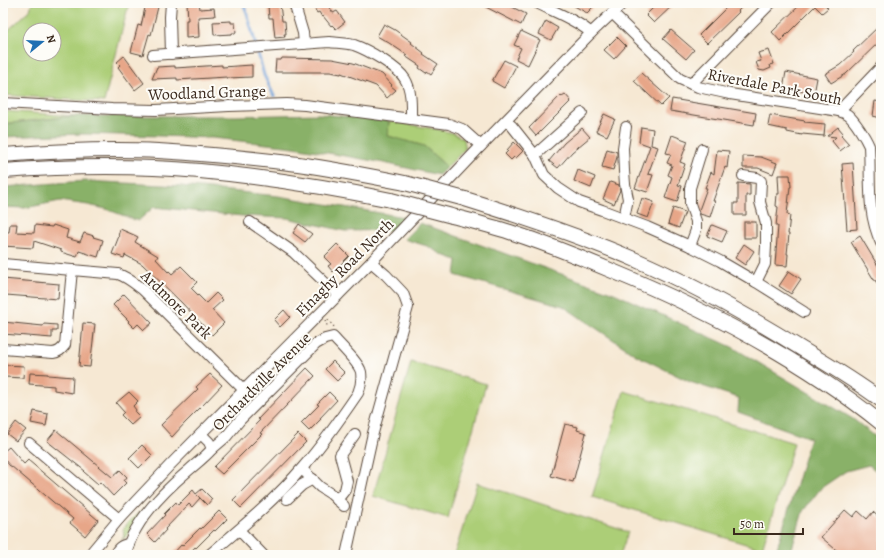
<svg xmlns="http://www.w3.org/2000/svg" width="884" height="558" font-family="Alegreya,serif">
<rect width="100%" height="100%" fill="#fdfcf7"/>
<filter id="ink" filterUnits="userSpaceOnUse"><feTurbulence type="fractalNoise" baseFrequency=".025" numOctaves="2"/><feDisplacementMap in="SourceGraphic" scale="8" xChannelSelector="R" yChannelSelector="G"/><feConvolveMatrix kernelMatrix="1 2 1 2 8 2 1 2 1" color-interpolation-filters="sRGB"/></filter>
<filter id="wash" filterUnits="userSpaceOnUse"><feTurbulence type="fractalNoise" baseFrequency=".012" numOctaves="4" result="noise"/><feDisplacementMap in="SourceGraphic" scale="16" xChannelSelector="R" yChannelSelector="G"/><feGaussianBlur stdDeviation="0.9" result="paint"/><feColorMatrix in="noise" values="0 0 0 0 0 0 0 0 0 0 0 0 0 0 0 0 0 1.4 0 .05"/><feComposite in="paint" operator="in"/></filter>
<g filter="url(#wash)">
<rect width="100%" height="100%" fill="#f6e8d3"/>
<!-- green -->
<g fill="#acce77" stroke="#747c4a" fill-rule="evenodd">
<path d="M32,3H129L104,102L3,95V35L30,10ZM30,30H54V54H30Z"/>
<polygon points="3,111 74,116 3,124"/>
<polygon points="389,121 436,129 453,133 464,139 465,144 465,149 447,167 424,146 388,136"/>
<polygon points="411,362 486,384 448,518 373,496"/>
<polygon points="624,391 794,443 762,549 592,497"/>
<polygon points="477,483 628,532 620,555 454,555"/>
<polygon points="139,512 139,514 127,536 122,540 124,536 123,528"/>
</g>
<!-- forest -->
<g fill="#89b168" stroke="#626e43">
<polygon points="320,114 389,121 388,136 424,146 447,167 439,175 379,162 294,147 213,138 160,136 83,134 3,137 3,124 74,116 236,116"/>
<polygon points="85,181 181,186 278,196 404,217 395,230 345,231 287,218 242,216 154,207 138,221 106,209 88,205 60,201 25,208 3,207 3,187"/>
<polygon points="420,223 614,293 732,347 853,419 881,441 881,475 869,465 846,471 821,488 803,511 790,555 775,555 810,438 738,412 739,398 690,382 636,355 563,306 455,275 457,260 443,255 427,246 404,239"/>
</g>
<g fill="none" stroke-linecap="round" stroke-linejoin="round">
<!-- stream -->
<polyline stroke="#6d9dd6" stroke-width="3" points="243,3 247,13 264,75 274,96"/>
</g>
<g id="blocks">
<!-- building -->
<g fill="#e7a688">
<polygon points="146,3 159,3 151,35 149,34 143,55 131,52 138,25 141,26"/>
<polygon points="187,3 199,3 200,9 214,8 215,16 198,17 199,37 186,38 186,20 188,20"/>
<polygon points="318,3 327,3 333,13 337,11 345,22 336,29 332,25 331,26 323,16 322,17 319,12 317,13 313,6"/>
<polygon points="478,3 504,3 526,14 521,25"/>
<polygon points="569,3 597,3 587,13"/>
<polygon points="658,3 675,3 654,23 646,15"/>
<polygon points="731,3 746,3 738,11 739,12 707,43 699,35"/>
<polygon points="802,3 823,3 828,8 822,13 815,6 780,41 772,32"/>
<polygon points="280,4 282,21 285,21 286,34 284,34 285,37 275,38 273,18 269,18 268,5"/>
<polygon points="231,21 231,23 235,23 236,33 232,33 232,34 214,35 213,22"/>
<polygon points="546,21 558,28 551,40 539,34"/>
<polygon points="384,24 395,30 412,42 411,43 424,53 423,54 438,64 431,74 427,71 426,73 419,68 420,66 405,56 407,55 389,43 377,36"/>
<polygon points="881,24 881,40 846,74 831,83 825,74 840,65 854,52 853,51"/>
<polygon points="671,30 694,50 686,59 663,39"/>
<polygon points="521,31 540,40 528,65 516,59 521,48 514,45"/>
<polygon points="617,37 626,46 614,59 604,50"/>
<polygon points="769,50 774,64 770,65 771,68 764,71 759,70 756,62 761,61 758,53"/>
<polygon points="124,56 144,83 135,90 118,67 120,65 117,62"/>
<polygon points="282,58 332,59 353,63 382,74 392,85 391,86 396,90 387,98 376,86 341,73 341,74 330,72 275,72 276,60 281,60"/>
<polygon points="504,60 516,66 504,88 492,81"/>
<polygon points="222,65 222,67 252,65 252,77 227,78 227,77 177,80 177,78 152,79 157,67 175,66 175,68"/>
<polygon points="786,72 817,78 814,94 783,88"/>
<polygon points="641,73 669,98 661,106 634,81"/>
<polygon points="565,94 571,101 536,136 529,128 561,95 562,96"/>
<polygon points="672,99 756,113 754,125 670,111"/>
<polygon points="875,101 881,102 881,118 873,116"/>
<polygon points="604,114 615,119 607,136 596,131"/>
<polygon points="770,115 805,121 804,122 825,124 824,136 802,134 802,135 787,132 787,130 768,126"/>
<polygon points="641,127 653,129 651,145 658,147 648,174 653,175 647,192 635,188 650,146 639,142"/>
<polygon points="838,127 843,133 841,135 849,144 840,151 832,141 836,137 827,136"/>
<polygon points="582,128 590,137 572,152 558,168 549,161 564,143"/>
<polygon points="672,135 688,141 680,162 685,164 678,185 682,186 677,202 665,198 672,177 668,175 672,165 667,163 671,154 666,153"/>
<polygon points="514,142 523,151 516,158 514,157 511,160 505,154 508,151 507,150"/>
<polygon points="607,149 617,152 617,157 613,170 602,167"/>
<polygon points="717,150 729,151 727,168 725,167 713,201 715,201 710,217 700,214 699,210 707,188 705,188 711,172 714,174"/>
<polygon points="743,156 761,157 777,163 773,174 758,168 743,168"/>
<polygon points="853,163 857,229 847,230 842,164"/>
<polygon points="578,170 595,177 591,188 574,181"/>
<polygon points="778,175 790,175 791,187 790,187 787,214 790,215 788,234 789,234 787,254 788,254 787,266 775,265 778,226 776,226 778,207 776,206 777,194 779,194"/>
<polygon points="610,182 619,185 620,190 614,204 603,199"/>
<polygon points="738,183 750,184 750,195 746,195 746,215 734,215 734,203 738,203"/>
<polygon points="642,198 654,202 648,218 637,214"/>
<polygon points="673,208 685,212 679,228 668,224"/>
<rect x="744" y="222" width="12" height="16"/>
<polygon points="10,224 17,224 16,232 34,233 35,225 52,227 53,225 68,230 66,238 80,242 84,233 94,236 93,237 103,240 98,257 79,251 77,257 61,252 61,250 34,241 33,248 3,246 3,232 9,232"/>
<polygon points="299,224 312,234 305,242 293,233"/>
<polygon points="712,225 727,231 722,242 707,236"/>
<polygon points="120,229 134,235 138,237 135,242 158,256 156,259 168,272 169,271 172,274 181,266 197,282 191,288 206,303 216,293 223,300 212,310 224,323 212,335 182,303 142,264 125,255 124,258 112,254 119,236 118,236"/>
<polygon points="860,236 881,271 881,290 875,280 874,280 851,242"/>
<polygon points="337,244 349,256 333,272 328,266 331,264 324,257"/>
<polygon points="744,244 754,251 745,265 735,258"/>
<polygon points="789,271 801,279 791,294 779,286"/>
<polygon points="3,279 59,284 58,299 6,295 6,291 3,291"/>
<polygon points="124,294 152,323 144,330 138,324 134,328 128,322 129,321 113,305"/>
<polygon points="284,310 290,317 280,327 274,320"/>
<polygon points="3,322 43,326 44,324 57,325 57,331 52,331 52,338 3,334"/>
<polygon points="83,323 95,324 90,367 79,366"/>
<polygon points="333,361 345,373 337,381 325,369"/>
<polygon points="6,365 24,366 23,378 5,377"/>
<polygon points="307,368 315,376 260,433 262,434 222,474 214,467 260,420 258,419"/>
<polygon points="30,373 48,374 48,375 73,377 72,393 54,390 54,386 29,384"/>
<polygon points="210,374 222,385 203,405 185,423 172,437 161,425 198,389 196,387"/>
<polygon points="129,392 138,401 133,406 136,410 135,412 140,417 131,425 121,415 124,412 116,403"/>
<polygon points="329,392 337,400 320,418 321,419 309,431 301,423 319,405 317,404"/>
<polygon points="34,411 48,414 46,426 31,423"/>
<polygon points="16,422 26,430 16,441 7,434"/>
<polygon points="565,424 578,427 577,430 586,433 573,482 551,476"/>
<polygon points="56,430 112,477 120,470 127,477 124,481 126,483 113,496 100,482 98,484 84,472 85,471 47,441"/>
<polygon points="298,434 306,442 241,508 233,500"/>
<polygon points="142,445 152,455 139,468 129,458"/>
<polygon points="9,447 24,464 28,460 98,520 85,536 70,523 73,519 11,466 10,466 3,458 3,452"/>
<polygon points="202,489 212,499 207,505 197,495 200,498 192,507 189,504 165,529 166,530 155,542 147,534 165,515 164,514 176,502 178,505 193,490 196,494"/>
<polygon points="845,510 853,517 858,511 867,519 873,512 881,519 881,550 877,555 842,555 821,537"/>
<polygon points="219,511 227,519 215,531 214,530 196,548 195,547 188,555 172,555 181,545 182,546 200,528 201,529"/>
</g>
</g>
</g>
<g filter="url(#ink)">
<use href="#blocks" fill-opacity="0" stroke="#574639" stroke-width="1"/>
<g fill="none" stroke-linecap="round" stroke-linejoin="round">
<defs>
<g id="minor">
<polyline points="294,3 303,33 304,44"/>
<path d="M537,3C554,12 577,20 591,33"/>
<path d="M612,13L680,79L698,87L730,94L839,111C842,112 845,113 848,115C855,121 865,137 869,146C871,180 866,211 881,243"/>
<polyline points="171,54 170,17 171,3"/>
<path d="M153,55L329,42C337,43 345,43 354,45C368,50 398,67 405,79C412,90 411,107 411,119"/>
<polyline points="691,84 771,3"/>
<polyline points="3,103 112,109 156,110 229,106 287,104 305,105 449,124 462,129 481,146"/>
<polyline points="839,111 881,67"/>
<polyline points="506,121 512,126 535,155 544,175 558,188 579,202 602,210 647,227 690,246 720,261 756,282 804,312"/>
<polyline points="535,155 582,113"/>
<polyline points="743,176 757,178 761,181 760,202 766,223 766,246 765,264 756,282"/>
<polyline points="624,218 628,199 625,184 624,171 623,148 626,127"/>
<polyline points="250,222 293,252 338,295"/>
<polyline points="690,246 696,230 696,221 690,204 690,188 702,149"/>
<path d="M3,264L118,274C127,277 134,283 142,289L244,390"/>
<path d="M3,349L53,353C59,352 61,350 65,345L72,270"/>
<polyline points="29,443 119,519"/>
<polyline points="302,469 320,487 331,494 344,506"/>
<polyline points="287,499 302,485 313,479"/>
<polyline points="337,500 345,490 347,481 340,455 355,434"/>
<polyline points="239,530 263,555"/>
<polyline points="89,555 119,519 171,464 244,390 371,262 481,146 591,33 623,3"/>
<path d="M114,555C118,549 120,545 129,544"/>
<path d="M126,555C128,545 131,537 136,529C149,506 169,487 189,470C197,463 205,457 212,449L209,442L201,434"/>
<path d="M209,555C242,527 275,500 303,467C323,444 341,418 358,393C361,386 362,379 361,372C359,363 340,345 333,337L325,339L316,344L240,420L226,437L212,449"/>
<polyline points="346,555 373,433 408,307 403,293 386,275 371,262"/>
</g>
<g id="highway">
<path d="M3,155C55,151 106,148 158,151C205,154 251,158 298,164C334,169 370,176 405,183"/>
<path d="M3,171C68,166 134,165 200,171C264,177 328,187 391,200"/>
<path d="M465,199C523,217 581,236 636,260C694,285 749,316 802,349C829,365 856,381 881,400"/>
<path d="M452,216C471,221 491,226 510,232C544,243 577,256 610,270C705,309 800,358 881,423"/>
</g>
</defs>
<!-- minor casing -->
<use href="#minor" stroke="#574639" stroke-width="12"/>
<!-- highway casing -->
<use href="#highway" stroke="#574639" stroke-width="16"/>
<!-- path -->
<g stroke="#574639" stroke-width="1.5" stroke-dasharray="1 3" stroke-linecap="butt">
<polyline points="328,320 335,328"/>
<polyline points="325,321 327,324 326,328"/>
</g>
<!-- minor -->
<use href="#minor" stroke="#fff" stroke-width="10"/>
<!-- highway -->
<use href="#highway" stroke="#fff" stroke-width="14"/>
<defs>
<g id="highway-bridge">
<polyline points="405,183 465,199"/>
<polyline points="391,200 452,216"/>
</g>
</defs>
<!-- highway-bridge casing -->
<use href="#highway-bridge" stroke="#574639" stroke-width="16" stroke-linecap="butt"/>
<!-- highway-bridge -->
<use href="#highway-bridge" stroke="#fff" stroke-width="14"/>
</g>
</g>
<g text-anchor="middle" stroke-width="4" stroke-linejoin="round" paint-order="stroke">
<!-- street labels -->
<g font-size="16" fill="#3b2a1e" stroke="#fdfcf7">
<text transform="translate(775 86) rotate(11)" y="6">Riverdale Park South</text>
<text transform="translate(207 92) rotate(-2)" y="6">Woodland Grange</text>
<text transform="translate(344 267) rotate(-45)" y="6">Finaghy Road North</text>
<text transform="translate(177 304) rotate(44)" y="6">Ardmore Park</text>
<text transform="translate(261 381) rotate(-45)" y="6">Orchardville Avenue</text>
</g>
</g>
<!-- margin -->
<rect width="884" height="558" fill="none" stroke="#fdfcf7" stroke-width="16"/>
<!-- north arrow -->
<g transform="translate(42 42) rotate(72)"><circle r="19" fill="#fdfcf7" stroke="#afa8a0"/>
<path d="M0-3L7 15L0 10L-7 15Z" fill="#1f6fb2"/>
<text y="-6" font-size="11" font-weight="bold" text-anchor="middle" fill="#3b2a1e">N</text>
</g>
<!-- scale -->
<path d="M734 528v6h69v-6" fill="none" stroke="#3b2a1e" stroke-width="2"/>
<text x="740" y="528" font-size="12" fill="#3b2a1e" stroke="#fdfcf7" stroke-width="3" paint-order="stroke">50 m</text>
</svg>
